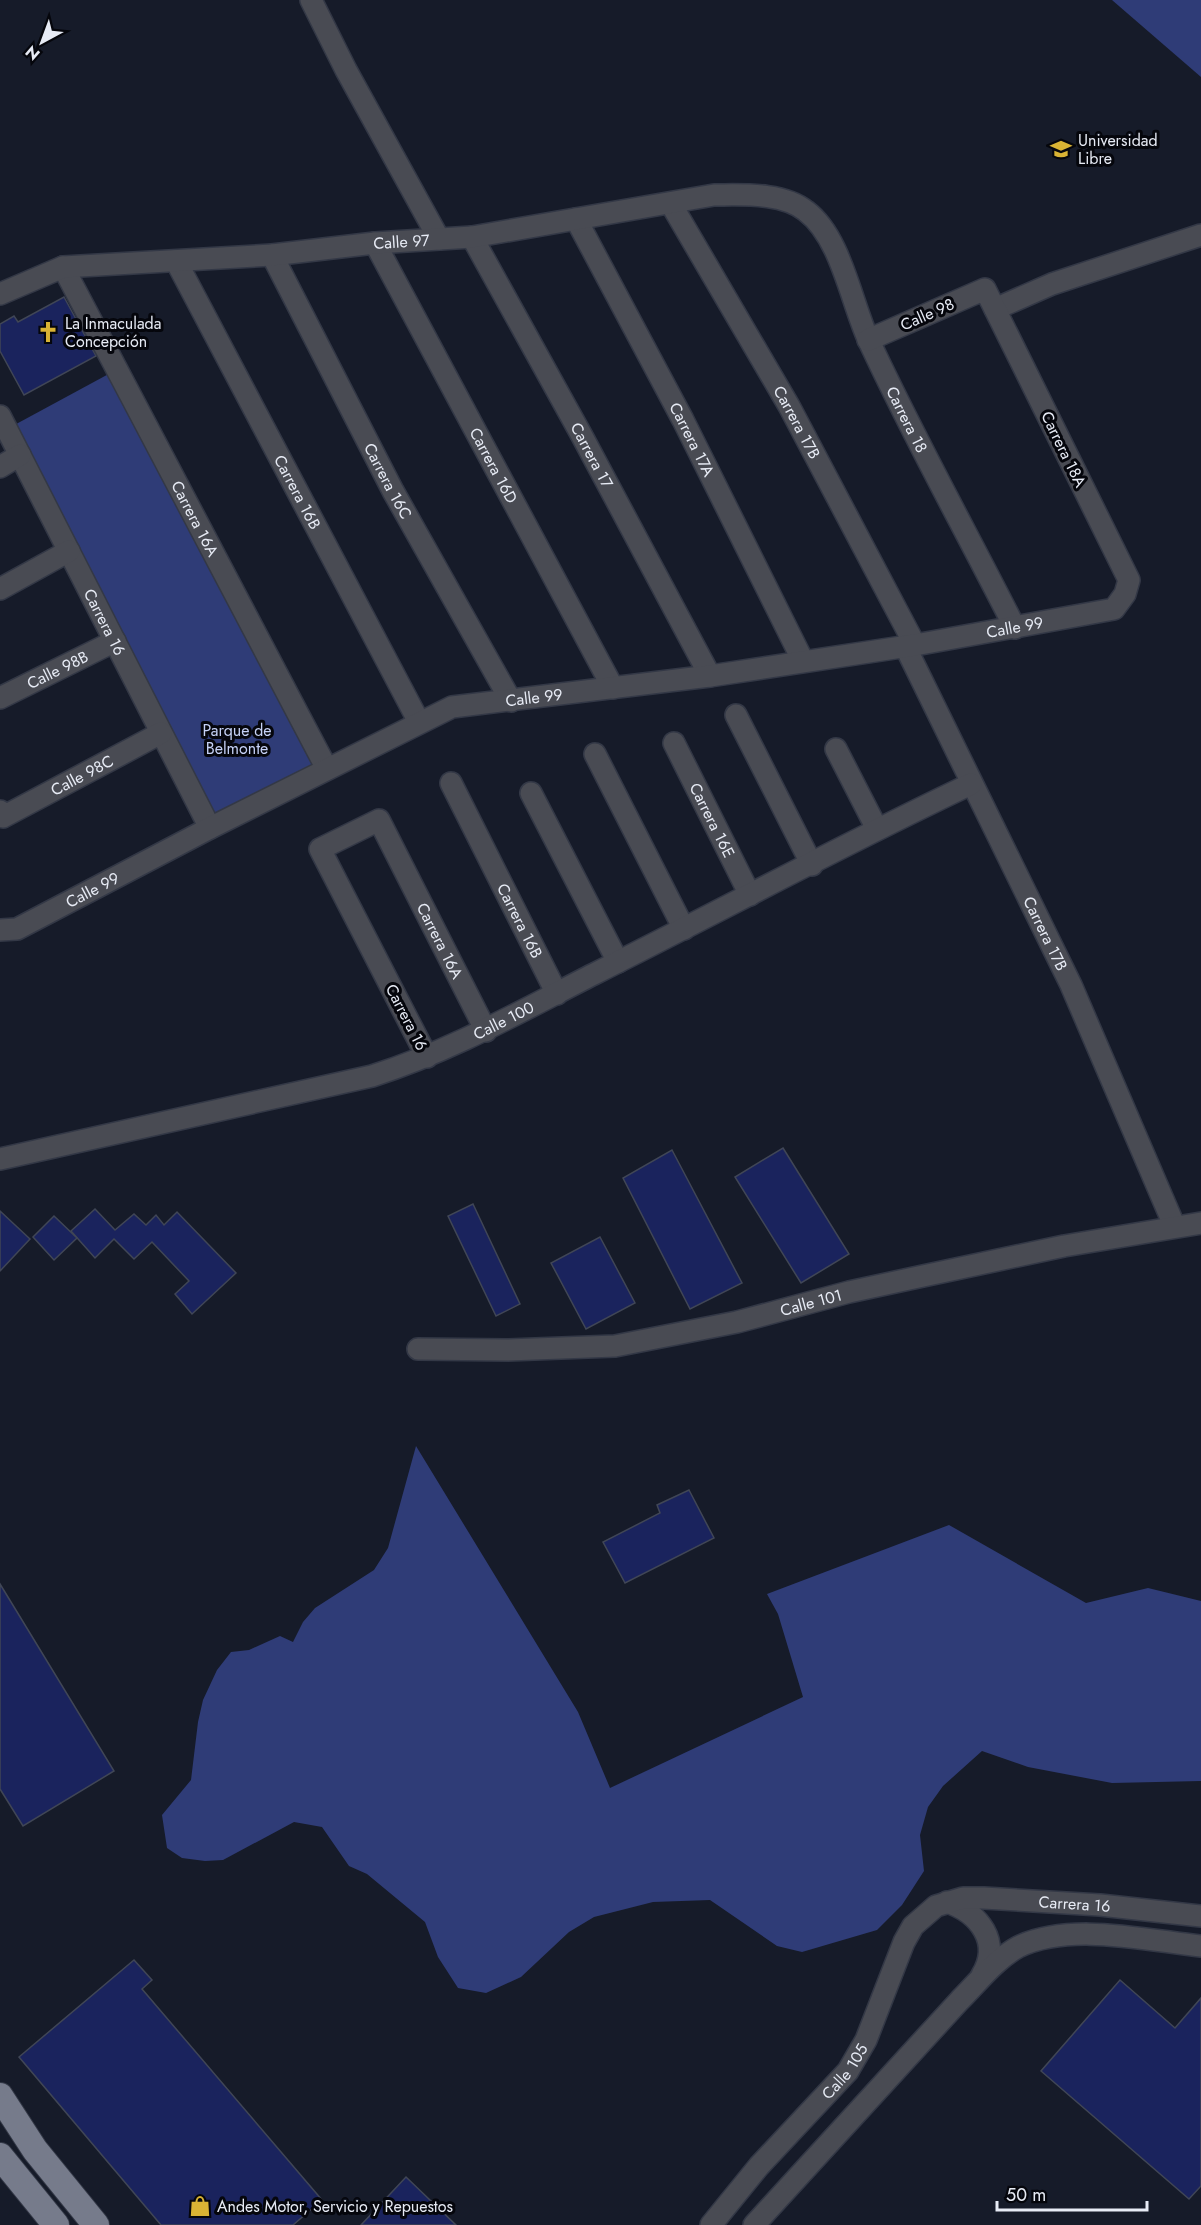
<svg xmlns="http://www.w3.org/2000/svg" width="1201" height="2225" font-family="Jost,sans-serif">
<rect width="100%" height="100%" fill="#161b29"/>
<!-- green -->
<g fill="#2f3c77">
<polygon points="1112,0 1201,0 1201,77"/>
<polygon points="116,370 327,769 210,828 7,429"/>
<polygon points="416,1446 578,1712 610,1788 803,1697 778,1614 767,1594 949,1525 1086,1603 1148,1588 1201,1601 1201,1781 1112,1783 1028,1767 982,1751 943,1786 928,1807 920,1835 924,1871 902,1905 877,1930 802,1952 777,1946 710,1900 653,1902 594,1917 569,1932 521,1977 486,1993 458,1988 438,1957 425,1922 367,1874 349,1866 322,1827 294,1822 223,1860 205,1861 182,1858 167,1848 162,1815 191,1780 198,1722 203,1700 217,1670 231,1652 249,1650 280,1636 293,1642 303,1622 315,1608 374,1570 388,1548"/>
</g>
<!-- building -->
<g fill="#1a235d" stroke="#404656" stroke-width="1.5">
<polygon points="64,297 96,356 24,395 0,351 0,324 14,316 18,322"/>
<polygon points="783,1148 849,1254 801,1283 735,1177"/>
<polygon points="672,1150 742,1283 690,1309 623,1178"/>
<polygon points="473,1204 520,1304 496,1316 448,1216"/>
<polygon points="95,1209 115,1230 134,1214 146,1225 156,1215 164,1225 177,1212 236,1273 192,1314 175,1294 189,1281 152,1242 134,1259 114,1239 95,1258 71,1231"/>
<polygon points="0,1211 30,1239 0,1271"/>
<polygon points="54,1216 77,1238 54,1260 33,1237"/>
<polygon points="600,1237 635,1303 586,1329 551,1263"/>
<polygon points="689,1490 714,1538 625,1583 603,1542 660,1513 657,1505"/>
<polygon points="0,1584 114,1771 23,1826 0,1789"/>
<polygon points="134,1960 152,1980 142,1989 322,2200 293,2225 161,2225 19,2057"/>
<polygon points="1120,1980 1175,2028 1201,1998 1201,2186 1189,2199 1041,2071"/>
<polygon points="406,2177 456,2225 361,2225"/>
</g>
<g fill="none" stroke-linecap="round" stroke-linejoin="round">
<defs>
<g id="minor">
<polyline points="311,0 346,70 439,239"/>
<path id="s1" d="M671,204L789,406L915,645"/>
<path id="s2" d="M576,219L683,420L803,661"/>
<path id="s3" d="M472,237L582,436L710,676"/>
<path id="s4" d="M375,243L613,688"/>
<path id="s5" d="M272,255L393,491L511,701"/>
<path id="s6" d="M176,261L419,722"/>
<path id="s7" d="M63,267L327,769"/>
<path id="s8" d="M0,294L63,267L272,255L375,243L472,237L714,195C742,195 783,192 806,211C841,237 851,302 869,341C914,438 967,533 1015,628"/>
<polyline points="995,309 1052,284 1201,235"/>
<path id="s9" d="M0,416L210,828"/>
<polyline points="0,467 20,455"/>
<polyline points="0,589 69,551"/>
<path id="s10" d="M905,646L1071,985L1174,1225"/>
<path id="s11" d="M0,698L115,641"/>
<polyline points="736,715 812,865"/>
<path id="s12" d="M674,743L750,895"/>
<polyline points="836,749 877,829"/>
<polyline points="595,754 684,929"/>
<path id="s13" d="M451,783L557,994"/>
<polyline points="531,793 618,962"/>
<path id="s14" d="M0,811L3,817L161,733"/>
<path id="s15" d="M0,930L17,929L210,828L452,707L710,676L915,645L1114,609L1125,594L1129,580L985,289L868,340"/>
<path id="s16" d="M427,1057L320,849L379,820L486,1031"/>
<path id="s17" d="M0,1159L372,1076C451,1051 521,1011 594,974C720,911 844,844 971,784"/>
<path id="s18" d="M418,1349L508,1350L615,1346L737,1322L849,1292L923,1276L1064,1246L1201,1223"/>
<path d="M947,1902C979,1913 1002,1942 982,1975"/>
<path id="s19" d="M711,2225L759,2166L848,2071L866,2040L904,1942L913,1926L936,1906L963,1898H984L1100,1905L1201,1916"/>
<path d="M754,2225L960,2000C978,1982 996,1959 1018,1947C1070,1922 1145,1940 1201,1946"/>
</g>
<g id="major">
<polyline points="0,2096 35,2150 96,2225"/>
<polyline points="0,2156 56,2225"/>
</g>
</defs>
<!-- minor casing -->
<use href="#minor" stroke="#333846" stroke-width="24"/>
<!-- major casing -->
<use href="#major" stroke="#333846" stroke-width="28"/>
<!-- minor -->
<use href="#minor" stroke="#494b53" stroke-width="21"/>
<!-- major -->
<use href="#major" stroke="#767b8b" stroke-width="26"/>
</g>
<!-- icons -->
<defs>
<symbol id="university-bare" viewBox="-9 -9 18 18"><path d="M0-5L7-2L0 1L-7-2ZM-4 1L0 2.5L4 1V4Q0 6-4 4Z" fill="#d9b334" stroke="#05060c" stroke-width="2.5" paint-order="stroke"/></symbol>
<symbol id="church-bare" viewBox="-9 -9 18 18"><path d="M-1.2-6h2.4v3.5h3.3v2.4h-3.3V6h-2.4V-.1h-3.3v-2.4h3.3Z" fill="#d9b334" stroke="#05060c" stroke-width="2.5" paint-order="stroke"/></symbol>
<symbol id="shop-bare" viewBox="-9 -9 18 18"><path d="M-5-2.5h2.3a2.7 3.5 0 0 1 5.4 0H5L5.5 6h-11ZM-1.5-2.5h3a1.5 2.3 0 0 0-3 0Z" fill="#d9b334" stroke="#05060c" stroke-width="2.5" paint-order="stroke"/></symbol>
</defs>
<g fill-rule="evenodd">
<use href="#university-bare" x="1046" y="134" width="30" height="30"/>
<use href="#church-bare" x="33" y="317" width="30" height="30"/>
<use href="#shop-bare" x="185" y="2191" width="30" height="30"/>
</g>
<g text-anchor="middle" stroke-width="6" stroke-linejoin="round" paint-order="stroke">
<!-- poi labels -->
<g font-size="16" fill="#e7ebf5" stroke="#05060c" text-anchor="start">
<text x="1078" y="146">Universidad<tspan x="1078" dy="18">Libre</tspan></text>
<text x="65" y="329">La Inmaculada<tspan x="65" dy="18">Concepción</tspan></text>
<text x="217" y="2212">Andes Motor, Servicio y Repuestos</text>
</g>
<!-- street labels -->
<g font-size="16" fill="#e7ebf5" stroke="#05060c">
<text dy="6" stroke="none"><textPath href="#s8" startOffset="408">Calle 97</textPath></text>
<text transform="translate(927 314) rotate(-24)" y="6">Calle 98</text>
<text dy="6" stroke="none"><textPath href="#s8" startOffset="1053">Carrera 18</textPath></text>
<text dy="6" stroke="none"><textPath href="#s1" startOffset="252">Carrera 17B</textPath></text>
<text dy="6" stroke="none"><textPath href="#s2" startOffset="249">Carrera 17A</textPath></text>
<text transform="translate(1064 449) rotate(64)" y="6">Carrera 18A</text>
<text dy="6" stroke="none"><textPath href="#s3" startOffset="249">Carrera 17</textPath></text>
<text dy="6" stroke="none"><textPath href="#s4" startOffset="252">Carrera 16D</textPath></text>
<text dy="6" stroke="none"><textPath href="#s5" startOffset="254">Carrera 16C</textPath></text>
<text dy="6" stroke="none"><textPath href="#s6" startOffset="261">Carrera 16B</textPath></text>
<text dy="6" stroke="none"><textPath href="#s7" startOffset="284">Carrera 16A</textPath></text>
<text dy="6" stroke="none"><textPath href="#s9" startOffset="231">Carrera 16</textPath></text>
<text dy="6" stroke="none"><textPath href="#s15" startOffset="1074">Calle 99</textPath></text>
<text dy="6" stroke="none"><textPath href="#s11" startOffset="64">Calle 98B</textPath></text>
<text dy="6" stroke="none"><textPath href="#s15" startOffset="588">Calle 99</textPath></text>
<text dy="6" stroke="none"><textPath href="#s14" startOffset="96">Calle 98C</textPath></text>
<text dy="6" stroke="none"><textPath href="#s12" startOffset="86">Carrera 16E</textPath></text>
<text dy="6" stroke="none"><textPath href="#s15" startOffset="102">Calle 99</textPath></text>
<text dy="6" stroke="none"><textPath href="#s13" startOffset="154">Carrera 16B</textPath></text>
<text dy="6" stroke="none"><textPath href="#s10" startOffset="320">Carrera 17B</textPath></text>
<text dy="6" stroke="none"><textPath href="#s16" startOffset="435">Carrera 16A</textPath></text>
<text transform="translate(407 1017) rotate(63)" y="6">Carrera 16</text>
<text dy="6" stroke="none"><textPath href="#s17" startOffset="524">Calle 100</textPath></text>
<text dy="6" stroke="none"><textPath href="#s18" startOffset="398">Calle 101</textPath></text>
<text dy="6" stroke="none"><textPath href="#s19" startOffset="536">Carrera 16</textPath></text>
<text dy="6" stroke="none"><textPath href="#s19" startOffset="204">Calle 105</textPath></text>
</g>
<!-- park labels -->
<g font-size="16" fill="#c6d2f7" stroke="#05060c">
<text x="237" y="736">Parque de<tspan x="237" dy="18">Belmonte</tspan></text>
</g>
</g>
<!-- north arrow -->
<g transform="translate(42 42) rotate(221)" stroke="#05060c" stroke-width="4.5" paint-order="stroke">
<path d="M0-4.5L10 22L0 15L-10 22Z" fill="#e7ebf5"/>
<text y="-9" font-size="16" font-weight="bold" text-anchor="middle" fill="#e7ebf5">N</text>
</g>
<!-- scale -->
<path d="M997 2201v9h150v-9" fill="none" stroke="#e7ebf5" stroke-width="3"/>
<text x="1006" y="2201" font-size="18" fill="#e7ebf5" stroke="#05060c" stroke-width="4.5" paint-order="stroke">50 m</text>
</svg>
